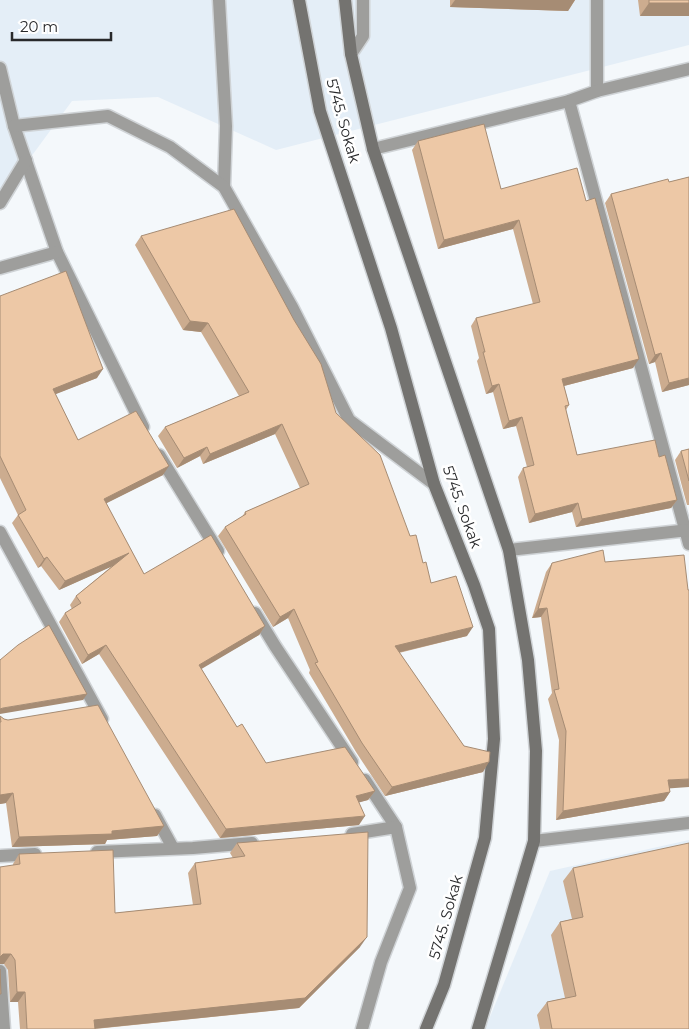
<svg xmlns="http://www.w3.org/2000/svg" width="689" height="1029" font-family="Montserrat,sans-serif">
<rect width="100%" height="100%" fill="#f4f8fb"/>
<!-- built -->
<g fill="#e4eef7">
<polygon points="0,0 689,0 689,45 276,150 158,97 72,101 0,199"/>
<polygon points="689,840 689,1029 485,1029 550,871"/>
</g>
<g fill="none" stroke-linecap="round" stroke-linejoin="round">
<defs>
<g id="street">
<polyline points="219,0 226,126 224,187"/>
<polyline points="351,54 363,36 363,0"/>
<polyline points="0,68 14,126 57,252 143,427"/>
<polyline points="597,91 597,0"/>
<polyline points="569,101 689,544"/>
<polyline points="14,126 108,116 170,147 224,187 292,307 349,420 434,484"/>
<polyline points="373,149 569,101 597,91 689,69"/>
<polyline points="0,203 26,160"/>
<polyline points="0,268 57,252"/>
<polyline points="159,455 218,551"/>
<polyline points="0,532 102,719"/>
<polyline points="509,550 689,530"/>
<polyline points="255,613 275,646 352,762"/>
<polyline points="365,780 396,827"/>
<polyline points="155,815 173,848"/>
<polyline points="352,834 396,827 410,888 381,962 362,1029"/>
<polyline points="534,841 689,823"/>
<polyline points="97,852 193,848 252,843"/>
<polyline points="0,856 35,854"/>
<polyline points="0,971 4,1029"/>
</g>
<g id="secondary">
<polyline points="299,0 320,111 391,328 434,484 474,585 489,629 494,739 485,838 444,985 426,1029"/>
<polyline points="345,0 351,54 373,149 509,550 528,660 536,751 534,841 478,1029"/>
</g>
</defs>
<!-- street casing -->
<use href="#street" stroke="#cfd3d6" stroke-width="15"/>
<!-- secondary casing -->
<use href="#secondary" stroke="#cfd3d6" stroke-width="15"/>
<!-- street -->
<use href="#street" stroke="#9e9e9c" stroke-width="12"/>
<!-- secondary -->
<use href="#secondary" stroke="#747370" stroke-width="12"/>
</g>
<!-- wall -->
<g fill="#ccac8f">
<polygon points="450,0 575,0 568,11 450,7"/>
<polygon points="638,0 689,0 640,16"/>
<polygon points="418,141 501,189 586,201 633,368 564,386 569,405 566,410 577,455 659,457 677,500 671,508 576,527 572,512 529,523 518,477 523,468 527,467 516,426 503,429 493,392 486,394 477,361 479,358 471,326 476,318 533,304 513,229 438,249 412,150"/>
<polygon points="689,177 689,385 662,392 655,362 649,364 605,203 611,194 669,182"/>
<polygon points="141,236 336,413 410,536 423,563 431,583 467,636 399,653 464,746 483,772 385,796 356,752 309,673 310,670 288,618 273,627 218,536 225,527 242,517 245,512 300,488 275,434 203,464 200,456 177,468 158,436 165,427 239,396 201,332 183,330 135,245"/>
<polygon points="0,296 97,378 55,394 78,440 163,475 106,503 144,574 265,626 259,635 201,668 237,727 266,763 375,791 368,800 359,802 359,825 220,838 99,654 82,664 59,622 65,613 72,609 70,605 76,596 112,566 59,590 41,566 38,568 12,523 18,515 0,478"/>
<polygon points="689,449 689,505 687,505 675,460 681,451"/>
<polygon points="605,562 688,590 670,789 670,792 664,801 556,820 559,740 548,699 552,693 541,617 532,618 546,572 552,563"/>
<polygon points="0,716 4,719 164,826 157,836 107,840 105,844 12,847 6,803 0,804"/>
<polygon points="237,843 360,947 299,1008 95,1029 20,1029 18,1002 10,1002 8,970 4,964 0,964 13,864 19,854 115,913 193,905 188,873 195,863 233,858 230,853"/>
<polygon points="573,868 689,1029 540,1029 537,1015 547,1002 565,998 551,935 560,922 572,919 563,881"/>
</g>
<!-- shaded-wall -->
<g fill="#a68c74">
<polygon points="455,0 575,0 568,11 450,7"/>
<polygon points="649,3 689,3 689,16 640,16"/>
<polygon points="519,220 513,229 438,249 444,240"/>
<polygon points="190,321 208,323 201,332 183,330"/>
<polygon points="661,353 655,362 649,364 655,355"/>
<polygon points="639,359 633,368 556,388 562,379"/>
<polygon points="103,369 97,378 46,398 53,389"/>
<polygon points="689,378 689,385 662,392 669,383"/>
<polygon points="499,384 493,392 486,394 492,386"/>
<polygon points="522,417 516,426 503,429 509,421"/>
<polygon points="282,424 275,434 203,464 210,454"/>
<polygon points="207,447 200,456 177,468 184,458"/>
<polygon points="169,466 163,475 97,508 104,499"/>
<polygon points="677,500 671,508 576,527 582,519"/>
<polygon points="578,503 572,512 529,523 535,514"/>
<polygon points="129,553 122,562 59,590 65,581"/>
<polygon points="47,557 41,566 38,568 44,559"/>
<polygon points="547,608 541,617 532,618 538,609"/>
<polygon points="294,609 288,618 273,627 280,617"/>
<polygon points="265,626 259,635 193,674 199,665"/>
<polygon points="473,627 467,636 388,655 395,646"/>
<polygon points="106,645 99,654 82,664 88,655"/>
<polygon points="87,694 83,700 0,714 0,709 3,708"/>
<polygon points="489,762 483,772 385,796 392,787"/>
<polygon points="689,779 689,787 661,789 668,780"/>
<polygon points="375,791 368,800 350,805 356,796"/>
<polygon points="670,792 664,801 556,820 563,811"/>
<polygon points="13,793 6,803 0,804 0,795"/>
<polygon points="365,816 359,825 220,838 226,829"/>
<polygon points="164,826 157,836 107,840 105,844 12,847 19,837"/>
<polygon points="367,937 360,947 299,1008 92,1029 94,1020"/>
<polygon points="3,954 11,954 4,964 0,964 0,957"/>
<polygon points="17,992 25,992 18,1002 10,1002"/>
</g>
<!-- building -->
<g fill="#edc8a6" stroke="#a68c74">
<rect x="649" y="0" width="40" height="3"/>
<polygon points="484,124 501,189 577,168 586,201 595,198 639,359 562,379 569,405 565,406 577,455 655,440 659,457 665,455 677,500 582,519 578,503 535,514 523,468 534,465 522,417 509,421 499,384 492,386 483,352 485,352 476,318 540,302 519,220 444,240 418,141"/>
<polygon points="689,177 689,378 669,383 661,353 655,355 611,194 668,179 669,182"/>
<polygon points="234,209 294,320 321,364 336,413 380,455 410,536 416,535 423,563 426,562 431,583 456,576 473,627 395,646 464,746 490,752 489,762 392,787 362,743 315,663 318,662 294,609 280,617 225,527 246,514 245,512 309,484 282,424 210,454 207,447 184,458 165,427 249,392 208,323 190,321 141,236"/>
<polygon points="66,271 103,369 53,389 78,440 136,411 169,466 104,499 144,574 211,535 265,626 199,665 237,727 242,724 266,763 345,747 375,791 356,796 365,816 226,829 106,645 88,655 65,613 81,603 76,596 129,553 65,581 47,557 44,559 18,515 26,510 0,456 0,296"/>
<polygon points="689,449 689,481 681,451"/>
<polygon points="603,550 605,562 684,555 688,590 689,590 689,779 668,780 670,792 563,811 566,731 554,690 559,689 547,608 538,609 552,563"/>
<polygon points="49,625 87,694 3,708 0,709 0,660 18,645"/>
<polygon points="98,705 164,826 112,831 112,834 19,837 13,793 0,795 0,722 1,722 0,716 4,719 8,720"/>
<polygon points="368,832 367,937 305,998 94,1020 95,1029 27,1029 25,992 17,992 15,960 11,954 3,954 0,957 0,867 20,864 19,854 113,850 115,913 201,904 195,863 245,856 237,843"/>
<polygon points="689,843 689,1029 552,1029 547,1002 576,996 560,922 583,917 573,868"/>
<polygon points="0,969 1,994 0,994"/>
</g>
<g text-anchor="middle" stroke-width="5" stroke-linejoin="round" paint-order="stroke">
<!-- street labels -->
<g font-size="15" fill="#28292b" stroke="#fff">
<text transform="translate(343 121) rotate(74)" y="5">5745. Sokak</text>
<text transform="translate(462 507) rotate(70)" y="5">5745. Sokak</text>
<text transform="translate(446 917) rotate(-74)" y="5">5745. Sokak</text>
</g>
</g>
<!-- scale -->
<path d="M12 32v8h99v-8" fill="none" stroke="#28292b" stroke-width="2.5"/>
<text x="20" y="32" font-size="15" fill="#28292b" stroke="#ffffff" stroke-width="4" paint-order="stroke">20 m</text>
</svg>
